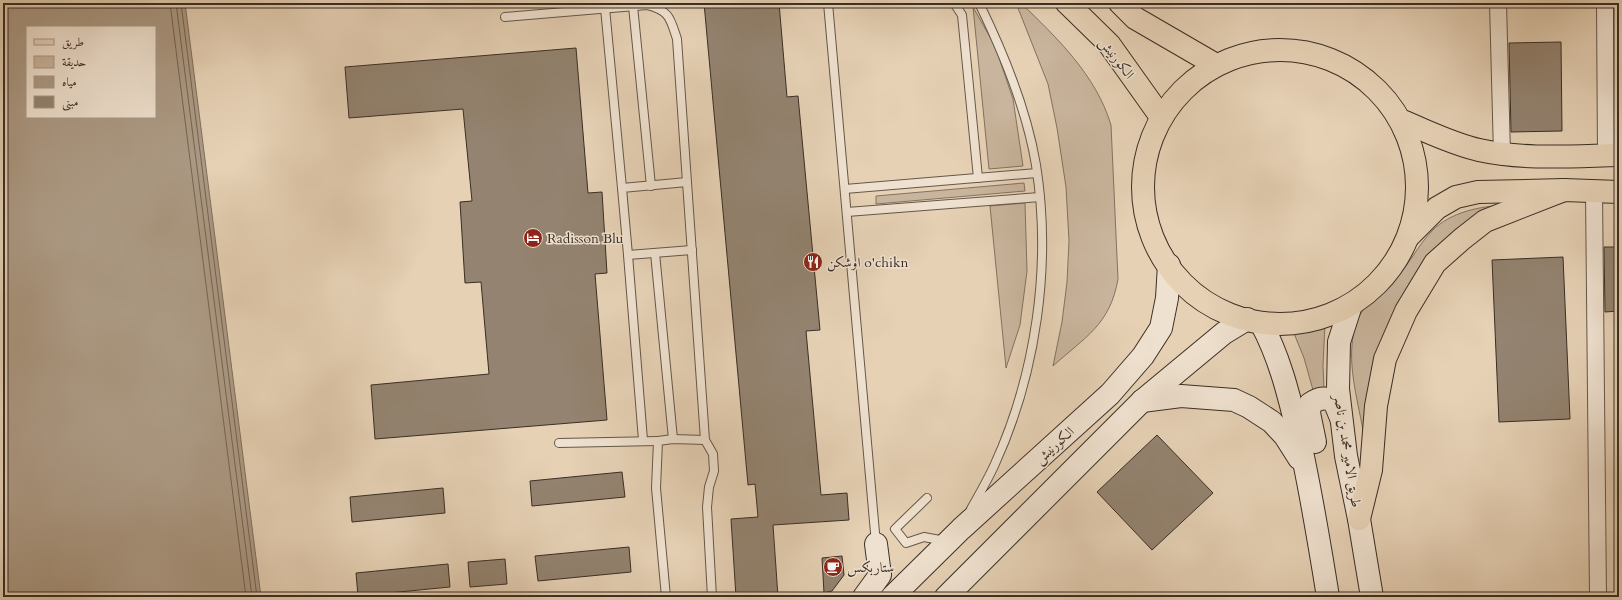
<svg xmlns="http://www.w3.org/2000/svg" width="1622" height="600" font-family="Cardo,Amiri,serif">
<rect width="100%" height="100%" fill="#e6d1b5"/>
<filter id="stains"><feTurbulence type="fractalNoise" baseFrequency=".005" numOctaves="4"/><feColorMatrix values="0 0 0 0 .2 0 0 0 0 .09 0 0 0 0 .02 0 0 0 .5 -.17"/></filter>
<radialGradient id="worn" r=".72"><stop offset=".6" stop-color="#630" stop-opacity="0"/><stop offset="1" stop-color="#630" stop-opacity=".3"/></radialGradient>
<!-- green -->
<g fill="#c9b59d" stroke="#827261">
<path d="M1016,3H1021C1057,38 1096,75 1111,125L1118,279C1110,325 1085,337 1053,366L1062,322L1067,282L1069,241L1066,187L1057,128L1048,84Z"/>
<polygon points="973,7 995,46 1013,99 1023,166 989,169"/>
<polygon points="1024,183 1025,191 876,204 876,196"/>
<polygon points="1025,203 1027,271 1020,325 1006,368 990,206"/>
<path d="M1506,205L1452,234L1363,430C1357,397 1346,361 1355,327C1362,303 1377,298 1393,281C1409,266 1417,246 1432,231C1450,212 1481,206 1506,205Z"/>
<polygon points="1325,324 1323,365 1324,389 1313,390 1304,358 1293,331 1310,329"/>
</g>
<!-- water -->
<path fill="#ac9a84" stroke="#7e6f5e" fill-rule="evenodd" d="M3,3H185L261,597H3ZM27,27H155V117H27Z"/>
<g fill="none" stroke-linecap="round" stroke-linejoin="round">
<!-- shore -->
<g stroke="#736454" stroke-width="1">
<polyline points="170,3 246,597"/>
<polyline points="176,3 252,597"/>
<polyline points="181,3 257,597"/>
</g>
</g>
<!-- building -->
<g fill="#938370" stroke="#3a2e25">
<polygon points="704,3 779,3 787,97 798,96 820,330 806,331 821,495 847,493 849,520 773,525 778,597 736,597 731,519 758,517 755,484 748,485"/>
<polygon points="1561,42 1562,131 1511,132 1509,43"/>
<polygon points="576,48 588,193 602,192 607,273 595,274 607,420 375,439 371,385 489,374 481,282 465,283 460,202 472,201 463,109 349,118 345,67"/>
<polygon points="1604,247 1619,247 1619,311 1605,312"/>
<polygon points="1563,257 1570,419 1499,422 1492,260"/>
<polygon points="1157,435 1213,493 1152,550 1097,492"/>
<polygon points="622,472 625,497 532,506 530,481"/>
<polygon points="443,488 445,513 352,522 350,497"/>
<polygon points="629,547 631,572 538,581 535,556"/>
<polygon points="842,556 844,575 832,591 824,593 822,558"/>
<polygon points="505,559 507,584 470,587 468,562"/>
<polygon points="448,564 450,587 358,596 356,573"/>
</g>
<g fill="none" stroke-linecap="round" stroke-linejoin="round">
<defs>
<g id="lane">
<polyline points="828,3 876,544"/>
<polyline points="954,3 962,15 978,178"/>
<polyline points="633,6 651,186"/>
<polyline points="605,8 622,188"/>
<path d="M505,17L647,5C670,11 670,18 677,39L705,440"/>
<polyline points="687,182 622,188 628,255 692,250"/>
<polyline points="845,189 1037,173"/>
<polyline points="847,212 1040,197"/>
<polyline points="655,253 673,439"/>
<polyline points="628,255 643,440"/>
<polyline points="559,443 658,441"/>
<polyline points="927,498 895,529 906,543 924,537 945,541"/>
<path d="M971,509C979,495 987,481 994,466C1036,375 1052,265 1036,165C1027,111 1003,52 979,3"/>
<polyline points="666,597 656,488 658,441 673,439 705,440 713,454 714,471 709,487 707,507 712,597"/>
</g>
<g id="street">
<polyline points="1498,3 1502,154"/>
<polyline points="1605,3 1606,155"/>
<polyline points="1594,191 1598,597"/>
</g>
<g id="secondary">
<polyline points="1351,305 1339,342 1338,389 1346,456 1359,519 1372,597"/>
<path d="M1261,323C1279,356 1288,392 1297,429C1310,485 1319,541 1328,597"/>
<polyline points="1142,401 1181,396 1234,400 1249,407 1272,422 1285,436 1299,458"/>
<path d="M1315,442L1309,413L1310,404C1319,398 1324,397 1334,401L1341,418"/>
<polyline points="864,597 880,575 876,544"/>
<polyline points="892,597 961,529 1110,394 1143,356 1161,328 1167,298 1169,265"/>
<polyline points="946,597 1142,401 1224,333 1247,319"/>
</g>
<g id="primary">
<polyline points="1067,3 1109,44 1161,117"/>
<polyline points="1120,3 1135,18 1216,65"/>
<circle cx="1280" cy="187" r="137"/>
<path d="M1402,121C1427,131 1452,144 1479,150C1524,160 1573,156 1619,155"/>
<polyline points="1409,236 1437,208 1456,197 1478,192 1564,190 1619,192"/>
<polyline points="1359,519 1371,470 1376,406 1385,359 1406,311 1435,263 1462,239 1485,221 1564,190"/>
</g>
</defs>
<!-- lane casing -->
<use href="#lane" stroke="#655749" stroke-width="10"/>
<!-- street casing -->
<use href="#street" stroke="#655749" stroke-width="18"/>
<!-- secondary casing -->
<use href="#secondary" stroke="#3a2e25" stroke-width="24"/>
<!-- primary casing -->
<use href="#primary" stroke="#3a2e25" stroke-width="24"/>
<!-- lane -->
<use href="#lane" stroke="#efe1cf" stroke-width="8"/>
<!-- street -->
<use href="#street" stroke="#efe1cf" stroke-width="16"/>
<!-- secondary -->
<use href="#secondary" stroke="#efe1cf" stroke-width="22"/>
<!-- primary -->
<use href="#primary" stroke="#e6d1b5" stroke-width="22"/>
</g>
<!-- icons -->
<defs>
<symbol id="hotel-disc" viewBox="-11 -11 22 22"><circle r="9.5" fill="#8f2418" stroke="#efe1cf"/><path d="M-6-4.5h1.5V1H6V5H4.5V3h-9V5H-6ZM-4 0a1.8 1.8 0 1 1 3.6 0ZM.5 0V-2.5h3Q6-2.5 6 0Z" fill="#fff"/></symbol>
<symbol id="restaurant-disc" viewBox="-11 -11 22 22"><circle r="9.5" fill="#8f2418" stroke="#efe1cf"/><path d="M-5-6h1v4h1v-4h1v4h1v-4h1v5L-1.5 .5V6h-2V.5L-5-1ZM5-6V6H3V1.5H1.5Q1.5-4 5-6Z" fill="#fff"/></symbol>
<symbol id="cafe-disc" viewBox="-11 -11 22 22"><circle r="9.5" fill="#8f2418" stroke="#efe1cf"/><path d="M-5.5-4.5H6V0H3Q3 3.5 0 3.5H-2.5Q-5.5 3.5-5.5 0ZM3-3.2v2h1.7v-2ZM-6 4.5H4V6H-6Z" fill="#fff"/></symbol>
</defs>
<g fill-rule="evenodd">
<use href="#hotel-disc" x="522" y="227" width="22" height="22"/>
<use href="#restaurant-disc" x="802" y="251" width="22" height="22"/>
<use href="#cafe-disc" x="822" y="556" width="22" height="22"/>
</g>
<g text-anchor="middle" stroke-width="3" stroke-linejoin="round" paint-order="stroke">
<!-- street labels -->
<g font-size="14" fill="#3a2e25" stroke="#efe1cf">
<text transform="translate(1117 58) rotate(52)" y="5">الكورنيش</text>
<text transform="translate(1054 445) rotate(-42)" y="5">الكورنيش</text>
<text transform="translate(1348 451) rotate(81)" y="5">طريق الامير محمد بن ناصر</text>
</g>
<!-- poi labels -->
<g font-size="14" fill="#3a2e25" stroke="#efe1cf" text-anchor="start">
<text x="547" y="243">Radisson Blu</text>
<text x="827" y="267">اوشكن o'chikn</text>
<text x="847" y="572">ستاربكس</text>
</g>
</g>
<!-- margin -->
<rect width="1622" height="600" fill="none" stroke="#e6d1b5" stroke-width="16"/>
<rect x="4" y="4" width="1614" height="592" fill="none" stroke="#3a2e25" stroke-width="2"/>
<rect x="8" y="8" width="1606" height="584" fill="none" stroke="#3a2e25"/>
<!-- legend -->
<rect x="26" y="26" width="130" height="92" fill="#efe1cf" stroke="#a7998b"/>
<rect x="34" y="39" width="20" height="6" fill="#e6d1b5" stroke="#a7998b"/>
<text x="62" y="46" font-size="12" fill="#3a2e25">طريق</text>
<rect x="34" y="56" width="20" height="12" fill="#c9b59d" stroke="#a7998b"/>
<text x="62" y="66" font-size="12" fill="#3a2e25">حديقة</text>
<rect x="34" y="76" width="20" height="12" fill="#ac9a84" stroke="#a7998b"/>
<text x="62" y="86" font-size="12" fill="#3a2e25">مياه</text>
<rect x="34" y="96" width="20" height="12" fill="#938370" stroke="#a7998b"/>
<text x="62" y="106" font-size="12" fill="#3a2e25">مبنى</text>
<rect width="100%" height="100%" filter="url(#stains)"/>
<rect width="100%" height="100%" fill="url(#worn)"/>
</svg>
